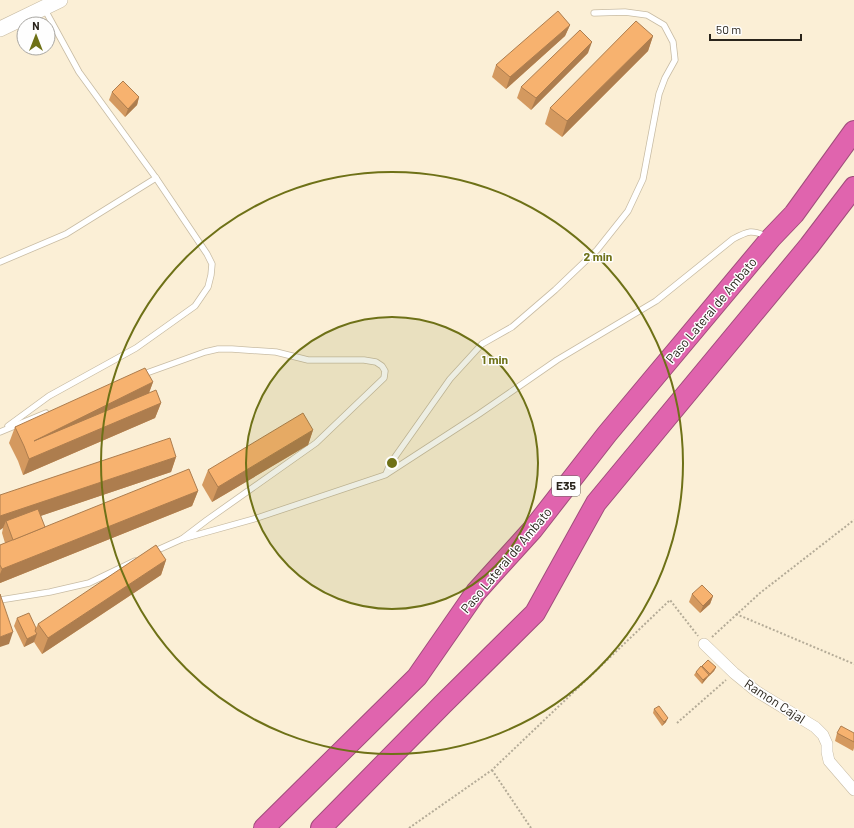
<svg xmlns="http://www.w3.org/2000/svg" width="854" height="828" font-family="Barlow,sans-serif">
<rect width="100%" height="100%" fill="#fbefd6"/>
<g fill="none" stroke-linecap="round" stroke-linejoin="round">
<defs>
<g id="lane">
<polyline points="0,262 66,234 156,178"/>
<path d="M141,375L205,352L218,349H232L276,352L308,360H364L376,362L382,366L385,371L384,378L316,443L207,520L182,539L257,518L385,475L479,414L557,360L656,301L733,239C748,231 752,229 768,237"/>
<polyline points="8,426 49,396 136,348 195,306 208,287 211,275 212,264 207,254 156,178 79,72 44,8"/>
<polyline points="0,432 46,413"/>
<polyline points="386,474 390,464 450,379 482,344 512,327 555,290 597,250 628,211 643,179 659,94 665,78 675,60 673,42 664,25 647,15 625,12 594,13"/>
<polyline points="153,552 182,539"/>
<polyline points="0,600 50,592 89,583 135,561"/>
</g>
<polyline id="street" points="704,644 734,673 756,691 815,727 823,735 827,744 827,752 829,761 854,790"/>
<polyline id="secondary" points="0,29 60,0"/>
<g id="highway">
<polyline points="264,828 417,677 476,592 533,529 607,434 771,238 794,214 854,131"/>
<polyline points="321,828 443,704 535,613 596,503 809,246 854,187"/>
</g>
</defs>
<!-- lane casing -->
<use href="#lane" stroke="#c8bca4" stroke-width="7"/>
<!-- street casing -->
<use href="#street" stroke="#c8bca4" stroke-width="12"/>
<!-- secondary casing -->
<use href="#secondary" stroke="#c8bca4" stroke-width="16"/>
<!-- highway casing -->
<use href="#highway" stroke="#a04e7b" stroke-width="22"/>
<!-- path -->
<g stroke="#b4ab97" stroke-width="2" stroke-dasharray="2 2" stroke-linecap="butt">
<polyline points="736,614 854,664"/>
<polyline points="712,637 760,593 854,520"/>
<polyline points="677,723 726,680"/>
<polyline points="492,770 531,828"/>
<polyline points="409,828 492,770 670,600 698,636"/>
</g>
<!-- lane -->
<use href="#lane" stroke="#fff" stroke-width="5.5"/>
<!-- street -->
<use href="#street" stroke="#fff" stroke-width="11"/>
<!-- secondary -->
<use href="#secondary" stroke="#fff" stroke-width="15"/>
<!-- highway -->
<use href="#highway" stroke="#e064ae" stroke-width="20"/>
</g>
<!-- wall -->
<g fill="#d4995f">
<polygon points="570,25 565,36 506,89 492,77 496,65"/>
<polygon points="653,36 648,51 562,137 545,124 550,108"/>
<polygon points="588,53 531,110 517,98 521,87"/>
<polygon points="112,92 139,97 137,105 125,117 109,100"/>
<polygon points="153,382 149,393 161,403 155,418 23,475 18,461 9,443 15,427"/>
<polygon points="313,430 308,445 212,502 202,485 208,470"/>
<polygon points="176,457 171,472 40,516 45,527 198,491 192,506 0,583 0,545 5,543 2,533 3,528 0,495"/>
<polygon points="166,560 161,575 42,654 34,642 24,647 14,626 17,618 36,628 38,624"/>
<polygon points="692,594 713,596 710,604 700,613 689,602"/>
<polygon points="702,666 716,667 714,671 707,678 702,684 694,675 696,672"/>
<polygon points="654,709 666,722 662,726 653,713"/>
<polygon points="837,733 854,733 854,748 853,751 835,741"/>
</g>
<!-- shaded-wall -->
<g fill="#ad7d4e">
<polygon points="570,25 565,36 506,89 510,77"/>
<polygon points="653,36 648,51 562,137 567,121"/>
<polygon points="592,42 588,53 531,110 536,98"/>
<polygon points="139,97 137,105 125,117 128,109"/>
<polygon points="153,382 147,398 34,441"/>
<polygon points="161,403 155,418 23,475 29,459"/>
<polygon points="313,430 308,445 212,502 218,487"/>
<polygon points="176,457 171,472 8,527 6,521 3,528 0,530 0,516"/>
<polygon points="198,491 192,506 0,583 0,574 2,569"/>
<polygon points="166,560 161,575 42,654 48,638"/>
<polygon points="713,596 710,604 700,613 703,606"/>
<polygon points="13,632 9,644 0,647 0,637"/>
<polygon points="37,634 34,642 24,647 27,639"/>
<polygon points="716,667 714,671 708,677 710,674"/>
<polygon points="709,675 707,678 702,684 703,680"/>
<polygon points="668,718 666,722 662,726 664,722"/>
</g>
<!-- building -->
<g fill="#f7b26f" stroke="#ad7d4e">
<polygon points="558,11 570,25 510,77 496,65"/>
<polygon points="636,21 653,36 567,121 550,108"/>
<polygon points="580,30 592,42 536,98 521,87"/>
<polygon points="123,81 139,97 128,109 112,92"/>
<polygon points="145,368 153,382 34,441 156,390 161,403 29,459 24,446 15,427"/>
<polygon points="303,413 313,430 218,487 208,470"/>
<polygon points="170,438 176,457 0,516 0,495"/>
<polygon points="189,469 198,491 2,569 0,565 0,545"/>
<polygon points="38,509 45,527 13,540 6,521"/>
<polygon points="156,545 166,560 48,638 38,624"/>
<polygon points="702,585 713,596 703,606 692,594"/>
<polygon points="0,594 13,632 0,637"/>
<polygon points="29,613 36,628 35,631 37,634 27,639 17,618"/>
<polygon points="708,660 716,667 710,674 702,666"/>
<polygon points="701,666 709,675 703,680 696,672"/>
<polygon points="659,706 668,718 664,722 654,709"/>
<polygon points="841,726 854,733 854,742 837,733"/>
</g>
<!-- distance rings -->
<circle cx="392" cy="463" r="146" fill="#6e7117" fill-opacity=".12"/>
<g fill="none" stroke="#6e7117" stroke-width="2">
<circle cx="392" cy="463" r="146"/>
<circle cx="392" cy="463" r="291"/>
</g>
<g text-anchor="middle" stroke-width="3" stroke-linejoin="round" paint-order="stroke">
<!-- shield labels -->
<rect fill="#fefefe" stroke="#69655f" stroke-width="1" x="552" y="476" width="28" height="20" rx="3"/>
<g font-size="12" font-weight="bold" fill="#29241b">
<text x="566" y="490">E35</text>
</g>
<!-- street labels -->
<g font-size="13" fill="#29241b" stroke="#fefefe">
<text transform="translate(711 310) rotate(-50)" y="5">Paso Lateral de Ambato</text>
<text transform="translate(506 560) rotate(-50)" y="5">Paso Lateral de Ambato</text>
<text transform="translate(775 701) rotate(33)" y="5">Ramon Cajal</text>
</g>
</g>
<circle cx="392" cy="463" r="6" fill="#6e7117" stroke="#fefefe" stroke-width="2"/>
<g font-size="12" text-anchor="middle" font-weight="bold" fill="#6e7117" stroke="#fefefe" stroke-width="3" stroke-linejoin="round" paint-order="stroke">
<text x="598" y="261">2 min</text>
<text x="495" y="364">1 min</text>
</g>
<!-- north arrow -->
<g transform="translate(36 36)"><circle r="19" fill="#fefefe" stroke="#a9a7a3"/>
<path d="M0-3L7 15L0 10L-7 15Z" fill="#6e7117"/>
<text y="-6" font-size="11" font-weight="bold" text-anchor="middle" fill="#29241b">N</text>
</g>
<!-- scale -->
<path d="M710 34v6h91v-6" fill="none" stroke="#29241b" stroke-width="2"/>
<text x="716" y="34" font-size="12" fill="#29241b" stroke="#fefefe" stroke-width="3" paint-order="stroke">50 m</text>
</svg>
